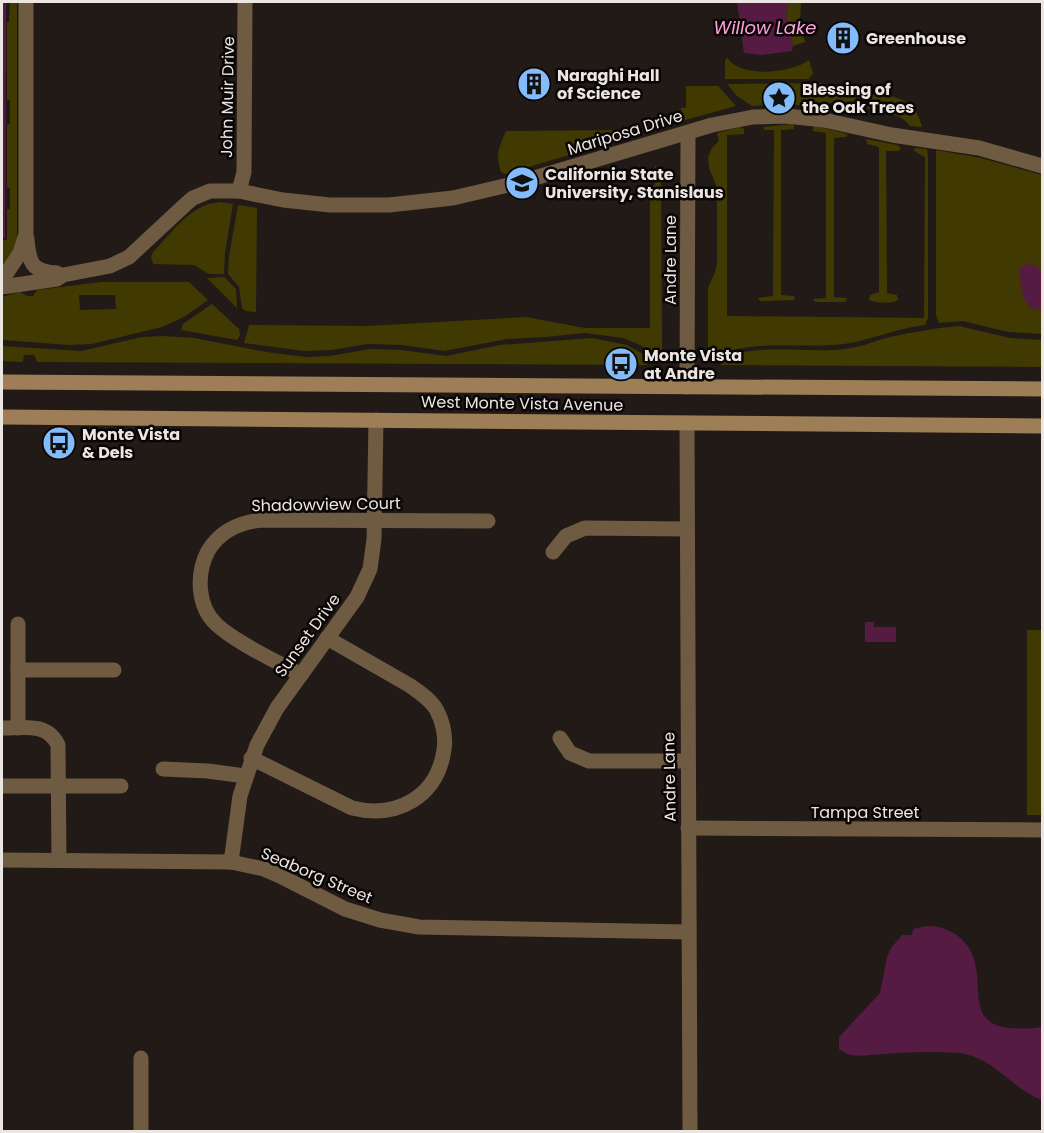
<svg xmlns="http://www.w3.org/2000/svg" width="1044" height="1133" font-family="Poppins,sans-serif">
<rect width="100%" height="100%" fill="#221a16"/>
<!-- green -->
<g fill="#403a02" fill-rule="evenodd">
<polygon points="10,2 17,2 17,238 16,248 2,271 2,240 7,240 7,209 10,209 10,188 7,187 7,125 10,124 10,100 7,100 7,22 9,22"/>
<polygon points="787,2 801,2 800,20 805,42 793,46 786,17"/>
<path d="M727,57C739,79 792,73 809,60L813,73L809,79H725V61Z"/>
<path d="M823,83C854,101 913,80 922,127L910,126C901,113 882,112 867,108L869,101L856,98L854,105L836,100L822,107L786,104L752,106L737,96L727,84Z"/>
<polygon points="686,86 718,86 736,106 682,121 681,108 686,108"/>
<polygon points="792,124 794,125 794,129 781,130 781,295 794,296 795,300 760,301 758,298 773,296 774,130 764,130 763,127"/>
<polygon points="816,126 848,134 846,137 834,138 834,297 847,298 845,302 815,302 813,299 826,298 826,133 813,131 813,127"/>
<path d="M740,127L744,129V134L727,135V316L924,318L925,157L914,151L915,148L927,149L928,157V318L925,325C897,328 872,340 844,344C800,349 755,338 713,357L708,352V288L715,272L717,264V187L709,168L708,157L712,148L719,141L717,133Z"/>
<path d="M638,130V135L505,174L501,172C495,154 499,148 506,131Z"/>
<path d="M866,139L897,145L901,148L899,151H886L887,293L897,295L898,300C892,304 876,303 869,300L870,295L879,292V147L867,144Z"/>
<polygon points="936,150 981,158 1042,175 1042,334 1008,332 963,321 939,323 936,315"/>
<polygon points="655,165 661,172 662,343 662,351 657,356 640,345 623,338 585,333 545,337 507,339 444,351 402,345 367,344 332,350 304,351 244,343 249,325 367,326 526,317 585,328 650,328 650,186 655,185"/>
<path d="M220,202L233,204L225,253L224,274H209L194,265L153,264L151,257L153,252C172,233 190,204 220,202Z"/>
<polygon points="238,205 257,208 256,312 246,311 242,308 239,287 228,274 229,256"/>
<polygon points="224,277 236,289 237,308 207,278"/>
<path d="M101,282H189L208,300L184,317L162,327L92,344L69,345L2,340V297L20,292L27,296H33L37,290ZM79,295H115L116,309L80,310Z"/>
<polygon points="212,304 239,329 240,335 237,340 181,330 183,324"/>
<path d="M959,326L1010,338L1042,340V367L721,365L716,360C757,342 802,354 845,349C861,347 875,341 890,337C912,332 936,328 959,326Z"/>
<polygon points="162,336 194,338 266,352 306,357 330,356 370,349 401,350 446,356 500,345 592,338 627,345 653,360 646,365 37,362 34,355 24,355 23,362 2,361 2,346 81,351 142,337"/>
<rect x="1027" y="630" width="15" height="185"/>
</g>
<!-- water -->
<g fill="#551b42">
<polygon points="2,2 6,2 5,238 2,238"/>
<polygon points="737,2 787,2 786,17 793,46 792,51 762,55 744,53"/>
<polygon points="1030,263 1042,270 1042,309 1030,308 1023,297 1019,272 1020,268"/>
<polygon points="865,622 874,622 874,627 896,627 896,642 865,642"/>
<path d="M927,926C939,926 948,929 958,936C1003,971 941,1040 1042,1027V1100C1011,1089 994,1056 958,1053C934,1051 908,1052 884,1054C873,1054 862,1057 851,1055C846,1054 843,1052 839,1049V1037L880,993L887,957L891,948L902,935H912L913,929Z"/>
</g>
<g fill="none" stroke-linecap="round" stroke-linejoin="round">
<!-- minor -->
<g stroke="#6e5b42" stroke-width="15">
<polyline points="239,191 244,172 245,2"/>
<path d="M27,239C29,263 32,272 57,273"/>
<polyline points="2,280 20,253 26,234 26,2"/>
<polyline points="2,287 57,279 63,275 110,266 129,257 187,203 193,198 210,191 239,191 283,200 330,205 389,205 453,198 521,182 712,125 753,117 786,116 824,120 892,135 979,148 1042,166"/>
<polyline points="687,387 688,133"/>
<polyline points="687,423 690,1132"/>
<polyline points="553,552 566,536 585,528 687,529"/>
<polyline points="18,670 114,670"/>
<path d="M301,675C276,661 237,643 217,625C197,607 196,574 208,551C220,531 240,522 262,520L488,521"/>
<path d="M2,728C23,728 47,722 58,745L59,860"/>
<polyline points="18,728 18,624"/>
<polyline points="560,738 570,753 589,761 687,761"/>
<path d="M251,758L352,808C397,819 437,797 444,750C446,737 443,721 436,709C430,699 419,692 409,685L327,638"/>
<polyline points="163,769 208,771 245,776"/>
<polyline points="2,786 121,786"/>
<polyline points="688,828 1042,830"/>
<polyline points="2,860 231,862 264,869 278,875 345,909 380,920 419,927 689,932"/>
<polyline points="231,862 240,796 257,745 277,708 357,597 370,569 374,539 376,420"/>
<polyline points="141,1132 141,1058"/>
</g>
<!-- secondary -->
<g stroke="#9e7e56" stroke-width="15">
<polyline points="2,382 1042,389"/>
<polyline points="2,417 1042,426"/>
</g>
</g>
<!-- icons -->
<defs>
<symbol id="building-disc" viewBox="-11 -11 22 22"><circle r="9.5" fill="#84bcfb" stroke="#090605"/><path d="M-4-6H4V6H1V3H-1V6H-4ZM-2.5-4.3h1.7v1.8h-1.7ZM.8-4.3h1.7v1.8H.8ZM-2.5-1h1.7V.8h-1.7ZM.8-1h1.7V.8H.8Z" fill="#111"/></symbol>
<symbol id="sight-disc" viewBox="-11 -11 22 22"><circle r="9.5" fill="#84bcfb" stroke="#090605"/><path d="M0-6L1.8-2.2L6-1.7L2.9 1.2L3.7 5.4L0 3.3L-3.7 5.4L-2.9 1.2L-6-1.7L-1.8-2.2Z" fill="#111"/></symbol>
<symbol id="university-disc" viewBox="-11 -11 22 22"><circle r="9.5" fill="#84bcfb" stroke="#090605"/><path d="M0-5L7-2L0 1L-7-2ZM-4 1L0 2.5L4 1V4Q0 6-4 4Z" fill="#111"/></symbol>
<symbol id="bus-disc" viewBox="-11 -11 22 22"><circle r="9.5" fill="#84bcfb" stroke="#090605"/><path d="M-5-6H5V4H4V6H2V4H-2V6H-4V4H-5ZM-3.5-4V0h7V-4ZM-3.5 1.2v1.5H-2V1.2ZM2 1.2v1.5H3.5V1.2Z" fill="#111"/></symbol>
</defs>
<g fill-rule="evenodd">
<use href="#building-disc" x="824" y="19" width="38" height="38"/>
<use href="#building-disc" x="515" y="65" width="38" height="38"/>
<use href="#sight-disc" x="760" y="79" width="38" height="38"/>
<use href="#university-disc" x="503" y="164" width="38" height="38"/>
<use href="#bus-disc" x="602" y="345" width="38" height="38"/>
<use href="#bus-disc" x="40" y="424" width="38" height="38"/>
</g>
<g text-anchor="middle" stroke-width="5" stroke-linejoin="round" paint-order="stroke">
<!-- poi labels -->
<g font-size="16" font-weight="bold" fill="#ece6e3" stroke="#090605" text-anchor="start">
<text x="866" y="44">Greenhouse</text>
<text x="557" y="81">Naraghi Hall<tspan x="557" dy="18">of Science</tspan></text>
<text x="802" y="95">Blessing of<tspan x="802" dy="18">the Oak Trees</tspan></text>
<text x="545" y="180">California State<tspan x="545" dy="18">University, Stanislaus</tspan></text>
<text x="644" y="361">Monte Vista<tspan x="644" dy="18">at Andre</tspan></text>
<text x="82" y="440">Monte Vista<tspan x="82" dy="18">&amp; Dels</tspan></text>
</g>
<!-- street labels -->
<g font-size="16" fill="#ece6e3" stroke="#090605">
<text transform="translate(227 97) rotate(-89)" y="6">John Muir Drive</text>
<text transform="translate(625 132) rotate(-17)" y="6">Mariposa Drive</text>
<text transform="translate(670 260) rotate(-90)" y="6">Andre Lane</text>
<text transform="translate(522 403) rotate(1)" y="6">West Monte Vista Avenue</text>
<text transform="translate(326 504) rotate(-1)" y="6">Shadowview Court</text>
<text transform="translate(307 635) rotate(-54)" y="6">Sunset Drive</text>
<text transform="translate(669 777) rotate(-91)" y="6">Andre Lane</text>
<text x="865" y="818">Tampa Street</text>
<text transform="translate(317 875) rotate(23)" y="6">Seaborg Street</text>
</g>
<!-- water labels -->
<g font-size="18" font-style="italic" fill="#fea1db" stroke="#090605">
<text x="765" y="34">Willow Lake</text>
</g>
</g>
<!-- border -->
<rect width="1044" height="1133" fill="none" stroke="#ece6e3" stroke-width="6"/>
</svg>
